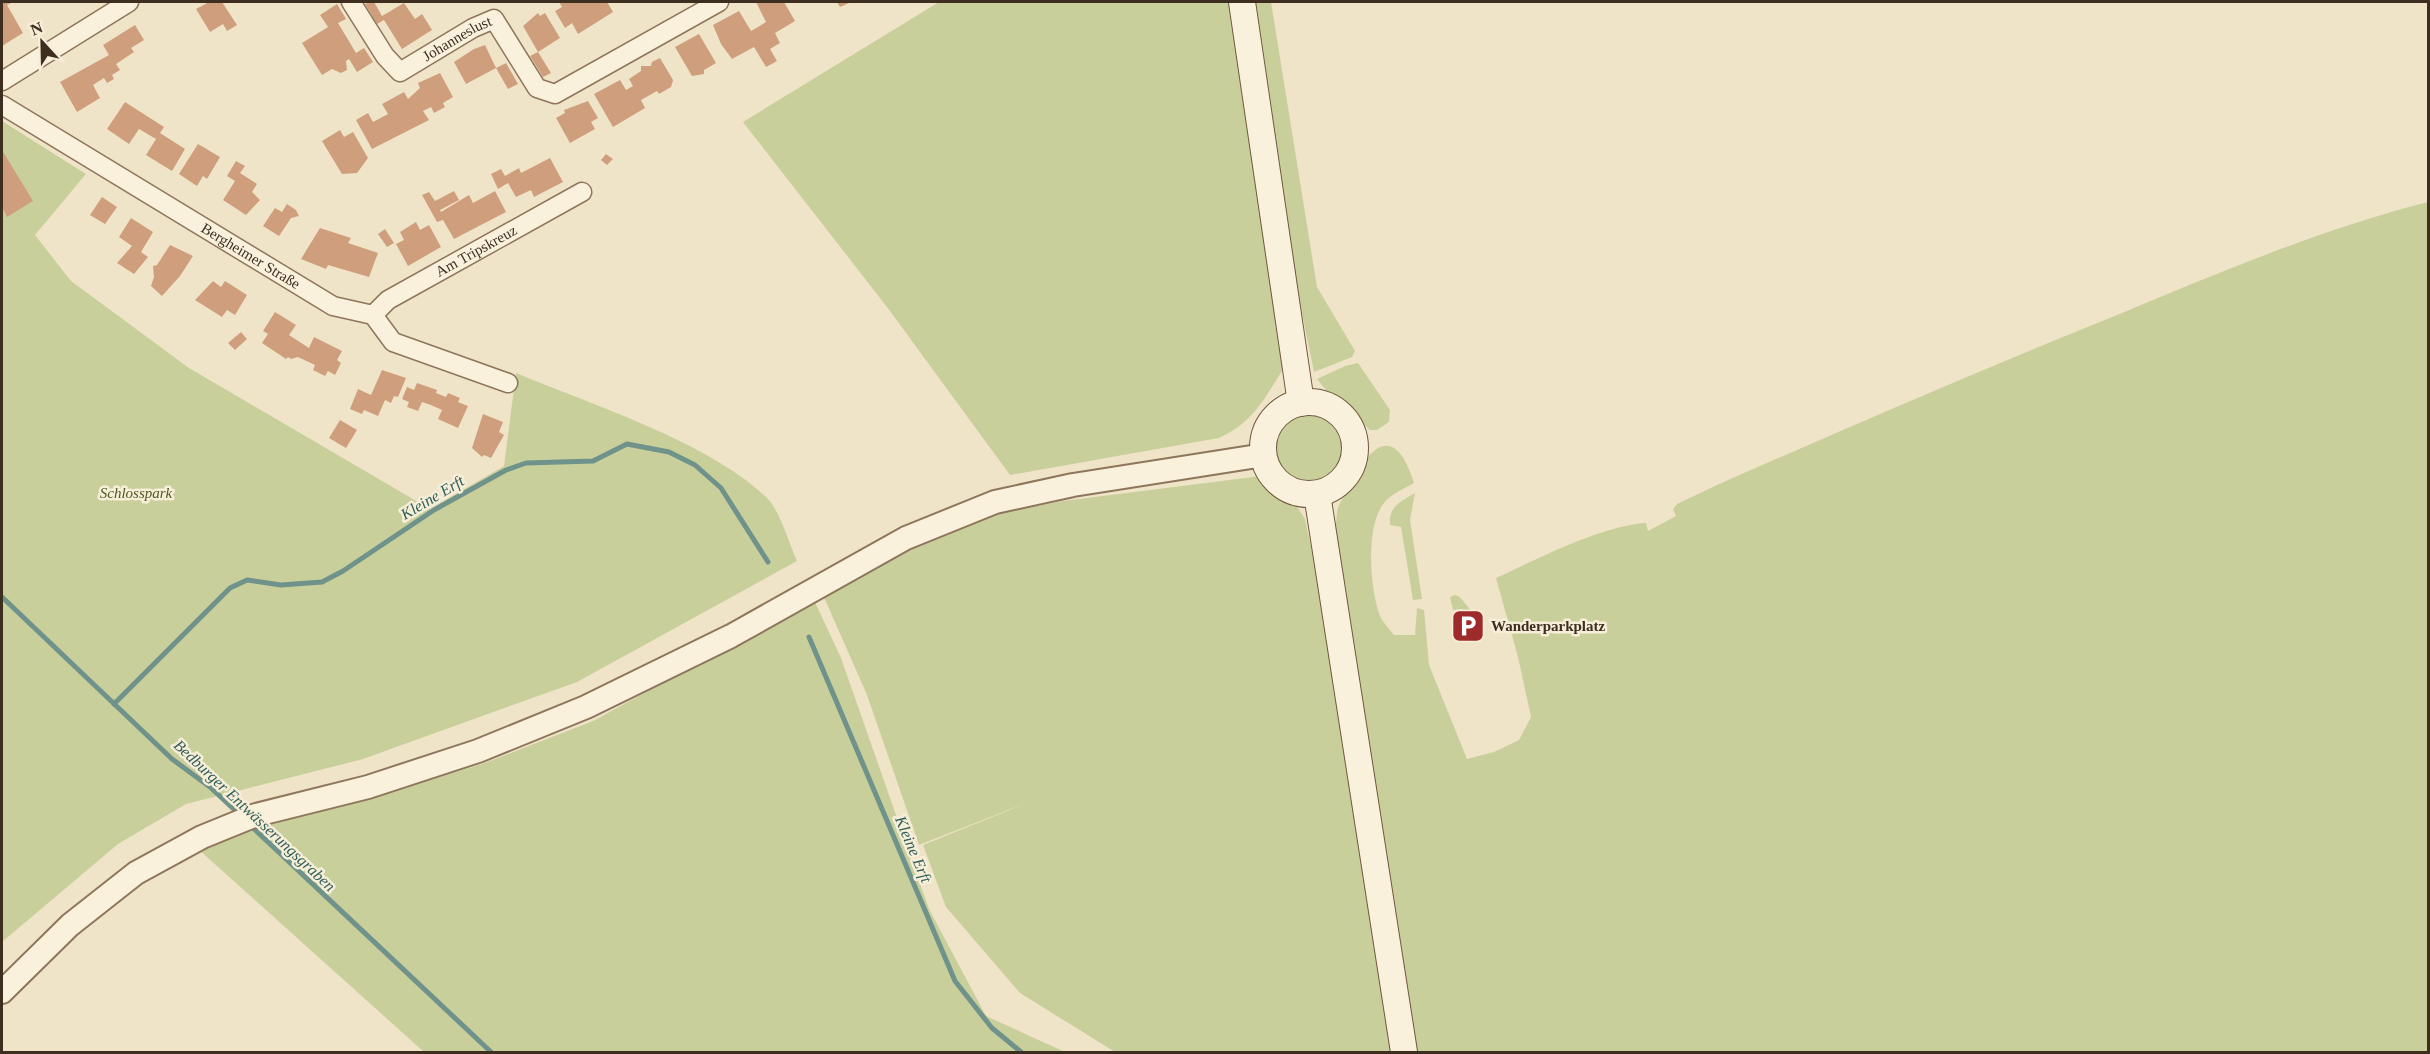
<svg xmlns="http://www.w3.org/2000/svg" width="2430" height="1054" font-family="'Times New Roman',serif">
<rect width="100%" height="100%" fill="#f0e4c8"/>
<!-- green -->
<g fill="#c9cf9b">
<path d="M939,2H1232L1284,368C1264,399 1254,422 1219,438L1010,475L887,307L743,122Z"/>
<polygon points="1252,2 1271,2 1317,287 1355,351 1352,357 1314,372 1298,294"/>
<path d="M2,121L86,174L35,235L71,281L189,368L430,509L504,466L516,373C590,404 712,443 768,499C780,511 790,546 797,561L577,682L363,759L186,804L118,844L2,942Z"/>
<path d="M2428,202V1052H1414L1378,841L1336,530C1336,495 1345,501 1359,476C1362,470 1362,464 1366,459C1392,427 1407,460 1414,483C1405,488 1391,494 1384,503C1365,526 1370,590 1380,616C1383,623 1390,629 1394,635H1415L1417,608L1424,610L1429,665L1467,759L1494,752L1519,740L1531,717L1518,657L1496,578C1535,560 1603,525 1646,523L1648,531L1676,516L1673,509L1677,504L1717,485C1851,426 1986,368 2122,313C2223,271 2322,229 2428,202Z"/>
<polygon points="1358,363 1390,410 1389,422 1377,430 1370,430 1341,403 1334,400 1317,379 1345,366"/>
<circle cx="1311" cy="448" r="39"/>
<polygon points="1261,476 1296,505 1305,519 1324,608 1396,1052 1115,1052 1020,993 946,907 923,845 1024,804 919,845 867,695 823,595 907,548 997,514 1063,501"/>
<path d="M1415,493L1410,520L1422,599L1413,600L1401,527L1390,525C1388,507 1401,501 1415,493Z"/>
<polygon points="1455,595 1460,597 1472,612 1468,621 1463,619 1462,609 1453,610 1450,597"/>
<polygon points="814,600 841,658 929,909 986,1016 1065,1052 424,1052 198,849 255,824 372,797 482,764 593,721"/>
</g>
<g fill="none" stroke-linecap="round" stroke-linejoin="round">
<!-- stream -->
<g stroke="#6f938a" stroke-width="5">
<polyline points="2,597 172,759 210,787 239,814"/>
<polyline points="809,637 955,981 992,1028 1021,1052"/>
<polyline points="114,704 230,588 247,580 281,585 322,582 343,571 434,510 506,470 526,463 593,461 627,444 669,452 695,465 721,488 768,562"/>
<polyline points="250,825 491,1052"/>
</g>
</g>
<!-- building -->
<g fill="#cf9f7d">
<polygon points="2,2 13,2 7,5 23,33 2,46"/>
<polygon points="209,2 222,2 237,25 227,31 223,24 210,32 196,9"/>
<polygon points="369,2 374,2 382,16 404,3 415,19 422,14 432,30 402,49 384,20 377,24 365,4"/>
<polygon points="559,2 607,2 613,12 578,34 572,23 565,28 555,11 562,7"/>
<polygon points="756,2 784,2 795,21 775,33 780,43 770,49 777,61 766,67 754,47 732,59 721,44 713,25 739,11 751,31 758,27 766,22"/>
<polygon points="837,2 848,2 849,3 840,7"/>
<polygon points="337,4 346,19 338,23 356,53 364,48 373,62 357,72 349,59 346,61 347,70 341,73 332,69 322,75 302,43 328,27 320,15"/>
<polygon points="538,13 540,16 545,13 560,38 538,52 523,26"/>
<polygon points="135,25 144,40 131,48 134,52 116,64 120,70 112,75 114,79 107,83 104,78 93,85 100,98 77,112 60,82 109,55 103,45"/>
<polygon points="699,34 716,63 704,70 704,74 692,76 675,47"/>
<polygon points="485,45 496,68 466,84 454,62 474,49"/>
<polygon points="538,52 551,73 543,77 530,56"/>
<polygon points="660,58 673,80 671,87 659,94 657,91 641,100 645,108 613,127 594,94 620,80 626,90 633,86 629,79 641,71 641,66 651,66 652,62"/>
<polygon points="506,63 518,84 508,89 496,68"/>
<polygon points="440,73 453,97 443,103 445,107 434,113 431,107 423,111 429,120 372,149 356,120 368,113 373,122 388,114 382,104 404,92 408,99 420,88 418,83"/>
<polygon points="588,101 598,118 591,122 595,129 570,143 556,118 565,113 564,110"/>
<polygon points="125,102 164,127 160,133 185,149 172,171 146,155 156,139 139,129 129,144 107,129"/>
<polygon points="340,130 344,137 353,132 368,158 357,173 342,174 322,141"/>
<polygon points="198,144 220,157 207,179 203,176 197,186 179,174"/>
<polygon points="2,150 33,201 7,217 2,207"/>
<polygon points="606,154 613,159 607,165 601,160"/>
<polygon points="550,158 563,182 534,197 531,190 516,197 508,183 498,189 491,174 501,169 505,176 519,168 521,173"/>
<polygon points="236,161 245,166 240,173 257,184 252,192 260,200 246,215 223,200 235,181 227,176"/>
<polygon points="454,191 459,200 440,210 441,212 469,195 473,203 495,191 506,212 454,239 443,220 437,222 422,195 429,192 435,201"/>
<polygon points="102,197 117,207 105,224 90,215"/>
<polygon points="287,204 296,210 299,216 291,218 279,236 263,226 275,208 282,212"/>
<polygon points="131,218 153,232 141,252 148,257 134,274 117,263 132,246 119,237"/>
<polygon points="416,222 420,230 429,225 441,247 408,266 396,244 404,240 400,232"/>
<polygon points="320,228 351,238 348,243 378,253 369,277 328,265 326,269 301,259"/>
<polygon points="385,229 394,243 387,247 378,234"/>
<polygon points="170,245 193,256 180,276 162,296 151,286 154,277 153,266 157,265"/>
<polygon points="213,281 221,287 225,281 247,295 235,315 227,310 222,317 195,300"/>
<polygon points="275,312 296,325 289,335 309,348 314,337 342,351 337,360 341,363 335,375 328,371 325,376 313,370 315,365 298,357 291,359 288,357 286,359 262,343 268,334 263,331"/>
<polygon points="241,332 247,339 235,350 228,343"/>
<polygon points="382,370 406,378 398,397 394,396 391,403 385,400 378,416 364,410 362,414 350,409 358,389 371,395"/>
<polygon points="417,383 437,390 436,393 446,397 448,393 460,398 458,402 468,406 458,428 438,419 442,410 431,405 422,402 418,411 407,407 409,402 402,399 407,387 414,390"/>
<polygon points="483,414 503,422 499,432 504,435 491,458 484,455 482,457 472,448"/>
<polygon points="340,420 357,430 346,448 329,438"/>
</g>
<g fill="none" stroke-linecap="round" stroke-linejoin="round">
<defs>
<g id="minor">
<path id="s1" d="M351,2L385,56L400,72L473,28L494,19L537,88L555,94L719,2"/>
<polyline points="2,81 129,2"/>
<path id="s2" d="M2,105L333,306L373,315L393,342L508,383"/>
<path id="s3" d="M373,315L388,300L582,192"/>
</g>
<polyline id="tertiary" points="2,992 70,925 136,873 202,837 256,815 368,787 478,751 586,707 731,636 906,538 995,502 1073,485 1264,455"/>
<g id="secondary">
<polyline points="1242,2 1301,403"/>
<circle cx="1309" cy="448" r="46"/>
<polyline points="1317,494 1404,1052"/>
</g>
</defs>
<!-- minor casing -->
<use href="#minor" stroke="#8d765c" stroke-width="21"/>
<!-- tertiary casing -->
<use href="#tertiary" stroke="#8d765c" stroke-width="26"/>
<!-- secondary casing -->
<use href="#secondary" stroke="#6f573f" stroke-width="28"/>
<!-- minor -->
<use href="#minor" stroke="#faf1dc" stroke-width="18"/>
<!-- tertiary -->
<use href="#tertiary" stroke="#faf1dc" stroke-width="22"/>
<!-- secondary -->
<use href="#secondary" stroke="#faf1dc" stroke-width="26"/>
</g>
<!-- icons -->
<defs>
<symbol id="parking-square" viewBox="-11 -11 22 22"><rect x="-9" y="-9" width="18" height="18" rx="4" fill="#9e2a2b" stroke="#f7eed8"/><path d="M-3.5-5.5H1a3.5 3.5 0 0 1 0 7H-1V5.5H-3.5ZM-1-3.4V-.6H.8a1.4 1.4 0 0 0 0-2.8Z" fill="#fff"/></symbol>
</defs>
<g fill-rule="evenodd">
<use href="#parking-square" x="1449" y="607" width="38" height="38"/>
</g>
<g text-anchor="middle" stroke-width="5" stroke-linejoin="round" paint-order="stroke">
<!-- street labels -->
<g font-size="15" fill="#3d2e20" stroke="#f7eed8">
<text dy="5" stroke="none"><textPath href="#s1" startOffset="152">Johanneslust</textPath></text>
<text dy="5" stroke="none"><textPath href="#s3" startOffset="122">Am Tripskreuz</textPath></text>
<text dy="5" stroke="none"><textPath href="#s2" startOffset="291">Bergheimer Straße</textPath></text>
</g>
<!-- park labels -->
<g font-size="15" font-style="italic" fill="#4d5a26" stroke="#f7eed8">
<text x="136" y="498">Schlosspark</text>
</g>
<!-- poi labels -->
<g font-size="15" font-weight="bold" fill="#3d2e20" stroke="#f7eed8" text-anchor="start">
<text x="1491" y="631">Wanderparkplatz</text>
</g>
<!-- water labels -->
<g font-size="16" font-style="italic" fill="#2f5d5a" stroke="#f7eed8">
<text transform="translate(432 497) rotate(-31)" y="6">Kleine Erft</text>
<text transform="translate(255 815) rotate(43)" y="6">Bedburger Entwässerungsgraben</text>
<text transform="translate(914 849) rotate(67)" y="6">Kleine Erft</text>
</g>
</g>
<!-- border -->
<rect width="2430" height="1054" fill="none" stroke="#3d2e20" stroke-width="6"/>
<!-- north arrow -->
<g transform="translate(42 42) rotate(338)" stroke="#f7eed8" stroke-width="4.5" paint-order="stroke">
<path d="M0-4.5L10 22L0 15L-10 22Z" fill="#3d2e20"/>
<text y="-9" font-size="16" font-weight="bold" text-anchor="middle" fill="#3d2e20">N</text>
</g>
</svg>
